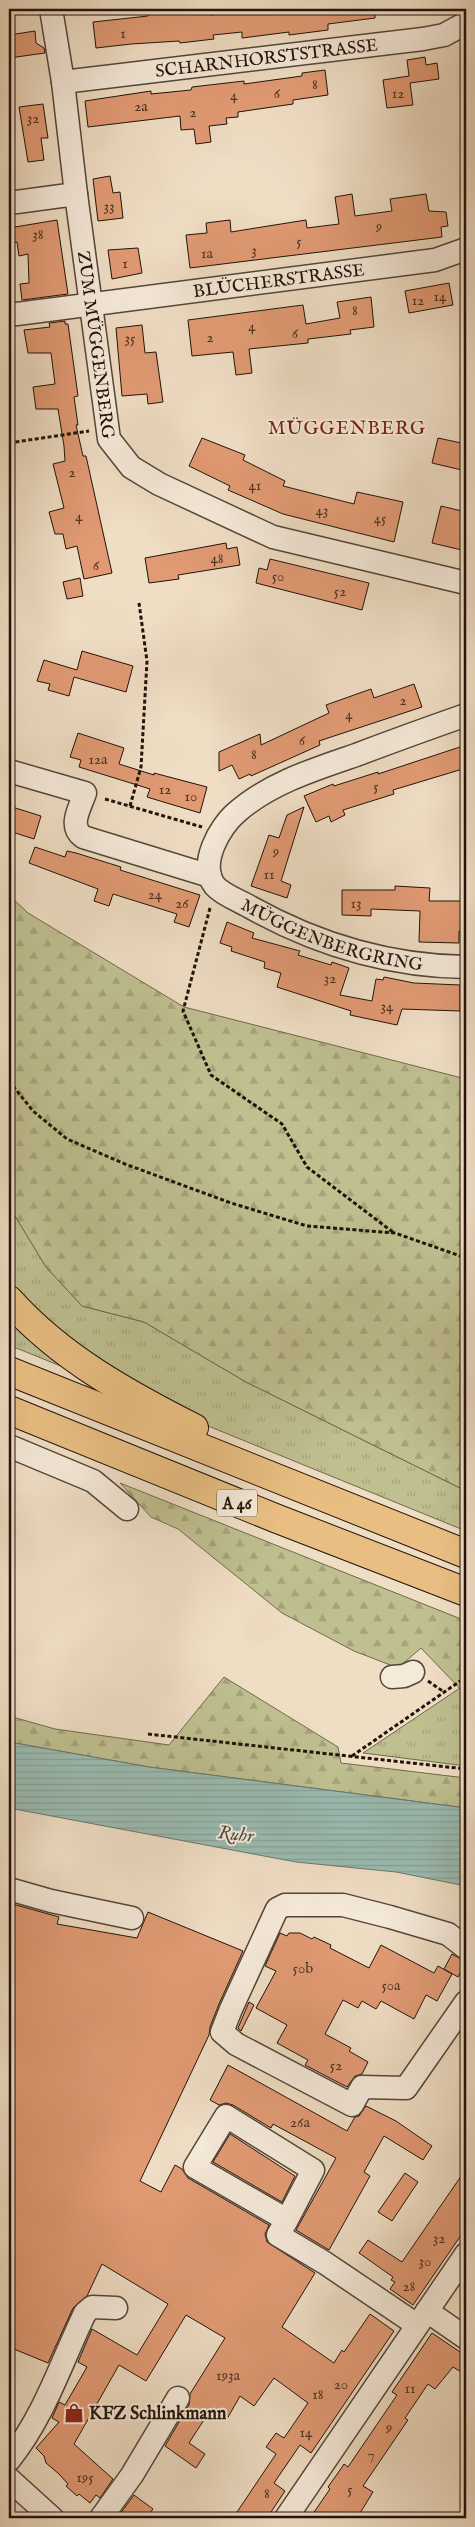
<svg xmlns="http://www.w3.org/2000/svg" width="475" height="2527" font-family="'IM FELL English',serif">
<defs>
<pattern id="grass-tufts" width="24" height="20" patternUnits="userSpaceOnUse" patternTransform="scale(1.25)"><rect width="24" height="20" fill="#bfbf90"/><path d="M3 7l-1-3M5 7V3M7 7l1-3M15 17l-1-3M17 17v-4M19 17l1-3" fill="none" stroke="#a4a37b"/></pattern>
<pattern id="forest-firs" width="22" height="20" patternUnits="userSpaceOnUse" patternTransform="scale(1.25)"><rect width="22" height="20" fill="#bfbf90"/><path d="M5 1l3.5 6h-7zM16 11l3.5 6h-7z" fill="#a4a37b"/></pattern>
<pattern id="water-rules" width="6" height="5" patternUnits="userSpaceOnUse" patternTransform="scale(1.25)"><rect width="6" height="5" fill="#9abcb2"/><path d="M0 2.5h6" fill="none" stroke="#84a198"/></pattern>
</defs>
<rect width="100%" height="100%" fill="#efddc4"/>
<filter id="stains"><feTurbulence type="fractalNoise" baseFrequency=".004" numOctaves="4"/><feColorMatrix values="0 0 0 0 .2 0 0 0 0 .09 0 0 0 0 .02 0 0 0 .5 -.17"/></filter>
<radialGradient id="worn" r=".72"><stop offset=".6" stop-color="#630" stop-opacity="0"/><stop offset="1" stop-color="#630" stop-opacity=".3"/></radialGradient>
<!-- grass -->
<g fill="url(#grass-tufts)" stroke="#70694c">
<polygon points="9,1206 46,1267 82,1306 144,1322 246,1382 466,1491 466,1531 9,1345"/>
<polygon points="460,1688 466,1695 466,1766 363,1753"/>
</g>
<!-- forest -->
<g fill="url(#forest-firs)" stroke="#70694c">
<polygon points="9,895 28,913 184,1007 466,1079 466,1491 246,1382 144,1322 82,1306 46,1267 9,1206"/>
<polygon points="120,1483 466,1621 466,1695 421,1648 398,1668 354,1651 282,1613 178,1529 151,1517"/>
<polygon points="224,1677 338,1747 341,1763 466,1778 466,1808 149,1767 9,1742 9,1716 55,1729 169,1745"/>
</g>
<!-- water -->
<polygon fill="url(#water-rules)" stroke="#69786e" points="9,1742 149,1767 466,1808 466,1886 396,1872 296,1862 9,1808"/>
<!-- building -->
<g fill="#e19a74" stroke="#201309">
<polygon points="148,9 210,9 211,15 258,9 375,9 375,18 328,24 328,30 289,35 289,32 242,38 242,32 213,35 214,39 180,43 179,41 131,44 96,48 93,22 148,16"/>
<polygon points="35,31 36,43 44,48 45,53 9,58 9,35"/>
<polygon points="425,57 426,65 437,63 439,79 410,83 413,105 387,108 383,80 409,76 407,60"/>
<polygon points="325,70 328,95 293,100 293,104 238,112 238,117 226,118 227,124 209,126 211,142 196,144 194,129 181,130 180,116 88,127 85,101 151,91 151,94 191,90 192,87 244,81 244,84 302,76 302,73"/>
<polygon points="43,104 48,138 41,138 44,160 28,162 19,107"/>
<polygon points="110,176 113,193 120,192 123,218 98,221 93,179"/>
<polygon points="352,194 355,216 392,211 390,199 426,194 429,211 446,212 448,226 441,227 442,237 190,268 186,235 207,233 206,223 230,220 231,232 306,220 307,228 339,224 335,197"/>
<polygon points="57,220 68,294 22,300 20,284 29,283 28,254 19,256 17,242 9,243 9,228"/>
<polygon points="138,248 142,273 112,279 108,250"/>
<polygon points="449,283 453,305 409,313 405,291"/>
<polygon points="371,297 374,327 350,330 351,334 308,339 308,343 249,349 252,373 236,375 233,352 192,356 188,320 303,305 306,324 340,318 337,302"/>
<polygon points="65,321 65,324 68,324 78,396 74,397 78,425 76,425 83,456 86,456 112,573 84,579 77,546 66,549 63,534 55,534 49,512 64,508 53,464 65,461 64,446 58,409 36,409 33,387 55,384 51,353 28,353 24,330 50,327 49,323"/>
<polygon points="142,325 145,353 156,352 163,402 148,404 147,394 122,396 116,328"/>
<polygon points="202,438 245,455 243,460 285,481 283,486 354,504 357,492 403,502 394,542 283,514 228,490 230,486 189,466"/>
<polygon points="438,438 466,444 466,471 432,463"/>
<polygon points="441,506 466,512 466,551 432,543"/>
<polygon points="226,543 227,549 237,547 240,565 178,575 179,579 149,583 145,558"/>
<polygon points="270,559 369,583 362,610 256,583 259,568 267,570"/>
<polygon points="80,578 83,596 67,599 63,582"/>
<polygon points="82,651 133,666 126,692 74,677 69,696 48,690 50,684 37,681 44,660 77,670"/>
<polygon points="414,684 422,707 319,741 320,745 251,776 250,774 239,779 232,765 219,771 219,752 260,734 261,745 329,713 326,705 371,689 374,698"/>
<polygon points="78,733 124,748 119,764 154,775 154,773 207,787 200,813 147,797 150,789 79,767 81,760 70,757"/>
<polygon points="466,745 466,768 393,790 394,794 343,810 345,815 331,822 329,816 316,822 304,796 333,784 334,786 378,772 378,774"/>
<polygon points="9,806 41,816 34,839 9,831"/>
<polygon points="304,807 281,881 291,885 287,898 251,886 269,835 279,838 287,815"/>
<polygon points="35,847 65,857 67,851 76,853 121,867 120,870 200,895 189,927 174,922 177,914 113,894 109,906 94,901 98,889 29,863"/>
<polygon points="395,886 430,888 429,901 466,901 466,933 459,931 459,943 419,942 420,911 371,909 371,916 342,915 342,890 395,890"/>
<polygon points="227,922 254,933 252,938 300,951 298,955 331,965 332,962 349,968 340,995 372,1001 376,979 383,980 384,977 414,983 460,985 460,1011 402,1009 397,1025 350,1015 351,1011 277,987 281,973 264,968 265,962 231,951 232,947 220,943"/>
<polygon points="9,1903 59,1917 57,1924 137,1938 148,1912 243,1951 219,2004 210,2027 209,2035 140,2181 161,2192 175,2165 182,2169 188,2178 269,2225 265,2234 267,2242 315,2273 282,2327 334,2363 342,2350 344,2352 370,2314 394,2331 311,2453 300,2445 274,2483 285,2491 267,2518 233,2518 276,2454 266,2447 276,2433 284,2438 308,2403 274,2378 254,2406 240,2396 227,2419 211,2409 189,2443 205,2454 196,2468 165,2446 189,2405 190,2394 225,2338 186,2315 146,2381 119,2365 74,2444 113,2479 100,2498 96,2495 90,2503 79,2494 77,2496 66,2486 68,2484 59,2474 46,2463 44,2456 36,2448 59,2422 52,2418 59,2402 65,2405 87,2367 78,2362 92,2329 137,2355 168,2304 102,2264 87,2296 73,2308 48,2363 9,2347"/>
<polygon points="280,1933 287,1936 289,1933 300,1933 312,1939 314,1937 331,1945 330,1948 369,1968 381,1945 434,1973 438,1966 452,1974 437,2001 426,1995 414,2019 381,2001 376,2009 362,2001 358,2008 343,2000 325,2034 351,2048 349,2051 368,2062 362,2074 355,2076 347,2087 305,2065 308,2060 277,2043 287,2025 256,2008 276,1971 265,1966"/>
<polygon points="452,1954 466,1962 458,1977 444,1969"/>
<polygon points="249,2002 254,2005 241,2031 238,2028"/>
<polygon points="228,2065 347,2131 355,2117 359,2116 366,2106 396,2121 432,2146 423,2160 384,2136 364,2172 370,2176 329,2250 296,2230 336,2158 273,2124 271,2128 233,2105 226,2103 219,2105 210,2100"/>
<polygon points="230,2134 295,2176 282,2202 213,2162"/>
<polygon points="466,2169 466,2228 413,2305 390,2289 395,2282 391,2280 393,2277 359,2253 368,2240 402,2262"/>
<polygon points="405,2173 418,2182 392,2221 378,2212"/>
<polygon points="432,2333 466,2356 466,2375 453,2367 435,2389 428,2384 405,2418 408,2420 363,2486 373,2492 357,2518 310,2518 330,2489 328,2487 340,2470 344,2464 348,2467 397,2395 392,2392"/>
<polygon points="134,2495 153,2509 146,2518 125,2518 120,2514"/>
</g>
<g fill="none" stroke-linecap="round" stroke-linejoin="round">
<defs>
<g id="minor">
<path id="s1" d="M51,9L63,82L76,194L109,439L131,467L159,484L273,537L466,583"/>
<path id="s2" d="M63,82L423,39L444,35L466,23"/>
<polyline points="9,203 76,194"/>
<path id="s3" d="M9,315L435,260L466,249"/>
<path id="s4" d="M466,715C429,728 393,741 356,755C315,769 270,783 237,812C220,826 198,864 215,886C223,895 240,901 250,907C318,945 389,966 466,967"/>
<path d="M9,771L85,793C80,808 68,826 83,837L210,876"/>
<polyline points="9,1446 93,1481 127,1509"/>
<polyline points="392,1677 404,1676 413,1672"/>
<polyline points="9,1889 51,1901 132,1918"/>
<polyline points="466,1948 448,1934 390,1917 343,1905 285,1905 277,1909 231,2009 222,2032 236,2044 352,2105 362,2087 406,2088 466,2002"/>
<polyline points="287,2220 313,2170 226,2116 195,2167 287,2220 278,2235 325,2263 417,2325"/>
<polyline points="427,2311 466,2338"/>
<path d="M9,2460C44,2417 61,2363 85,2313L92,2307L116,2308"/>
<polyline points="9,2479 52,2518"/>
<polyline points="101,2518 132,2475 178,2398"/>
<polyline points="286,2518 466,2254"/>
</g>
<g id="highway">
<path d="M9,1300C60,1357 127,1394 194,1428"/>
<polyline points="9,1371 466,1554"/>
<polyline points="9,1410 275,1518 466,1592"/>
</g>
</defs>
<!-- minor casing -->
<use href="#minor" stroke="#544638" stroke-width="25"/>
<!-- highway casing -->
<use href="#highway" stroke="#201309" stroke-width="30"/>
<!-- path -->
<g stroke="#201309" stroke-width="3" stroke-dasharray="4 2.5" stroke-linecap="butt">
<polyline points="9,443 89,431"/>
<polyline points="105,799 202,827"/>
<polyline points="130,806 141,767 147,661 139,603"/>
<polyline points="210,908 183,1011 211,1075 282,1124 307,1167 394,1233"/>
<polyline points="9,1081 33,1111 67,1139 125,1164 231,1203 307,1226 395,1233 466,1258"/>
<polyline points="428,1681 444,1692"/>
<polyline points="462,1681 466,1686"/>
<polyline points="148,1734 466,1769"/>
<polyline points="352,1756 466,1677"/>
</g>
<!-- minor -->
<use href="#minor" stroke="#f5e9d9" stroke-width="22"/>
<!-- highway -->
<use href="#highway" stroke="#e8be82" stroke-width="28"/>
</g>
<!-- icons -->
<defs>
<symbol id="shop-bare" viewBox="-9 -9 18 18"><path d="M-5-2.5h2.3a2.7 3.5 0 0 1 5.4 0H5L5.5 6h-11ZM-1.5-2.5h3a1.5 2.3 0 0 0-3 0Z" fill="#8f2418" stroke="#f5e9d9" stroke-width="2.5" paint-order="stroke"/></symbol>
</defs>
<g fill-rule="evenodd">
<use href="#shop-bare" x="60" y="2399" width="28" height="28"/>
</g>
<g text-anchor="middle" stroke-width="4" stroke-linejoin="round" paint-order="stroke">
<!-- number labels -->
<g font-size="15" fill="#503524">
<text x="123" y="38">1</text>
<text x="315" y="89">8</text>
<text x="277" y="98">6</text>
<text x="398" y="98">12</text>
<text x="234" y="100">4</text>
<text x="141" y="111">2a</text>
<text x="193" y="117">2</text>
<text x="33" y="123">32</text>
<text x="109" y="211">33</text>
<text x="379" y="231">9</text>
<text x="38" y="239">38</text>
<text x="299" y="246">5</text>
<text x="254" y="255">3</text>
<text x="207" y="258">1a</text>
<text x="125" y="268">1</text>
<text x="440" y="301">14</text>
<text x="418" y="305">12</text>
<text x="355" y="315">8</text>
<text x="252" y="331">4</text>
<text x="295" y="338">6</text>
<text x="210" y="342">2</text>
<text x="130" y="343">35</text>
<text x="72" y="477">2</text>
<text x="255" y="490">41</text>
<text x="322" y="515">43</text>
<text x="79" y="521">4</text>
<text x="380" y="523">45</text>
<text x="217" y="563">48</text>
<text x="96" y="570">6</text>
<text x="278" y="581">50</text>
<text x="340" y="596">52</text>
<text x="403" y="705">2</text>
<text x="349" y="719">4</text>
<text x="302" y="745">6</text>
<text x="254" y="759">8</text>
<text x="98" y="764">12a</text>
<text x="376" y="791">5</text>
<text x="165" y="794">12</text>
<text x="191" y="801">10</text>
<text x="276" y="856">9</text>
<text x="269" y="879">11</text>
<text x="155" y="899">24</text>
<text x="182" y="908">26</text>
<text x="356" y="908">13</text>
<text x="330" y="983">32</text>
<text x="387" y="1011">34</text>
<text x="303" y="1973">50b</text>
<text x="391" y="1990">50a</text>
<text x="336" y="2070">52</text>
<text x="300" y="2127">26a</text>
<text x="439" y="2243">32</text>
<text x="425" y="2266">30</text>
<text x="409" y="2291">28</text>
<text x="228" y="2380">193a</text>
<text x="341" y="2389">20</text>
<text x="410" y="2393">11</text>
<text x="318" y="2399">18</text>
<text x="389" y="2432">9</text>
<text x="306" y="2437">14</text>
<text x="371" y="2459">7</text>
<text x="85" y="2482">195</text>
<text x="350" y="2494">5</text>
<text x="267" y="2498">8</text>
</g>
<!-- shield labels -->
<rect fill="#f5e9d9" stroke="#605347" stroke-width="1" x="217" y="1489.5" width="40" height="27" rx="4"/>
<g font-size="16" font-weight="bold" fill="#201309">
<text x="237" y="1509">A 46</text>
</g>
<!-- street labels -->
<g font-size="18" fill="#201309" stroke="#f5e9d9">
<text dy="6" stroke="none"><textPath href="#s2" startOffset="205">SCHARNHORSTSTRASSE</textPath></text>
<text dy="6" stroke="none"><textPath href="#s3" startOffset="272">BLÜCHERSTRASSE</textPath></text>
<text dy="6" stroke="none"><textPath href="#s1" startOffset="339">ZUM MÜGGENBERG</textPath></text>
<text dy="6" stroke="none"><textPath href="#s4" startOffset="462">MÜGGENBERGRING</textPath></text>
</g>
<!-- poi labels -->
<g font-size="18" font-weight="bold" fill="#201309" stroke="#f5e9d9" text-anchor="start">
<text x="89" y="2419">KFZ Schlinkmann</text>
</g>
<!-- neighbourhood labels -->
<g font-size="19" letter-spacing="1" fill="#7a1f14" stroke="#f5e9d9">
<text x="347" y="434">MÜGGENBERG</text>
</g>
<!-- water labels -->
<g font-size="19" font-style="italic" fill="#4b4e44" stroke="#f5e9d9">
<text transform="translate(236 1833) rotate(6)" y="7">Ruhr</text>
</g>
</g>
<!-- margin -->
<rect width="475" height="2527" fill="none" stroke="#efddc4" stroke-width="30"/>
<rect x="10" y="10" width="455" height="2507" fill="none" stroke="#201309" stroke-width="2.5"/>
<rect x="15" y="15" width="445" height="2497" fill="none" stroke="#201309"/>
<rect width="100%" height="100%" filter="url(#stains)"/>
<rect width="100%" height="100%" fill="url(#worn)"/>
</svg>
